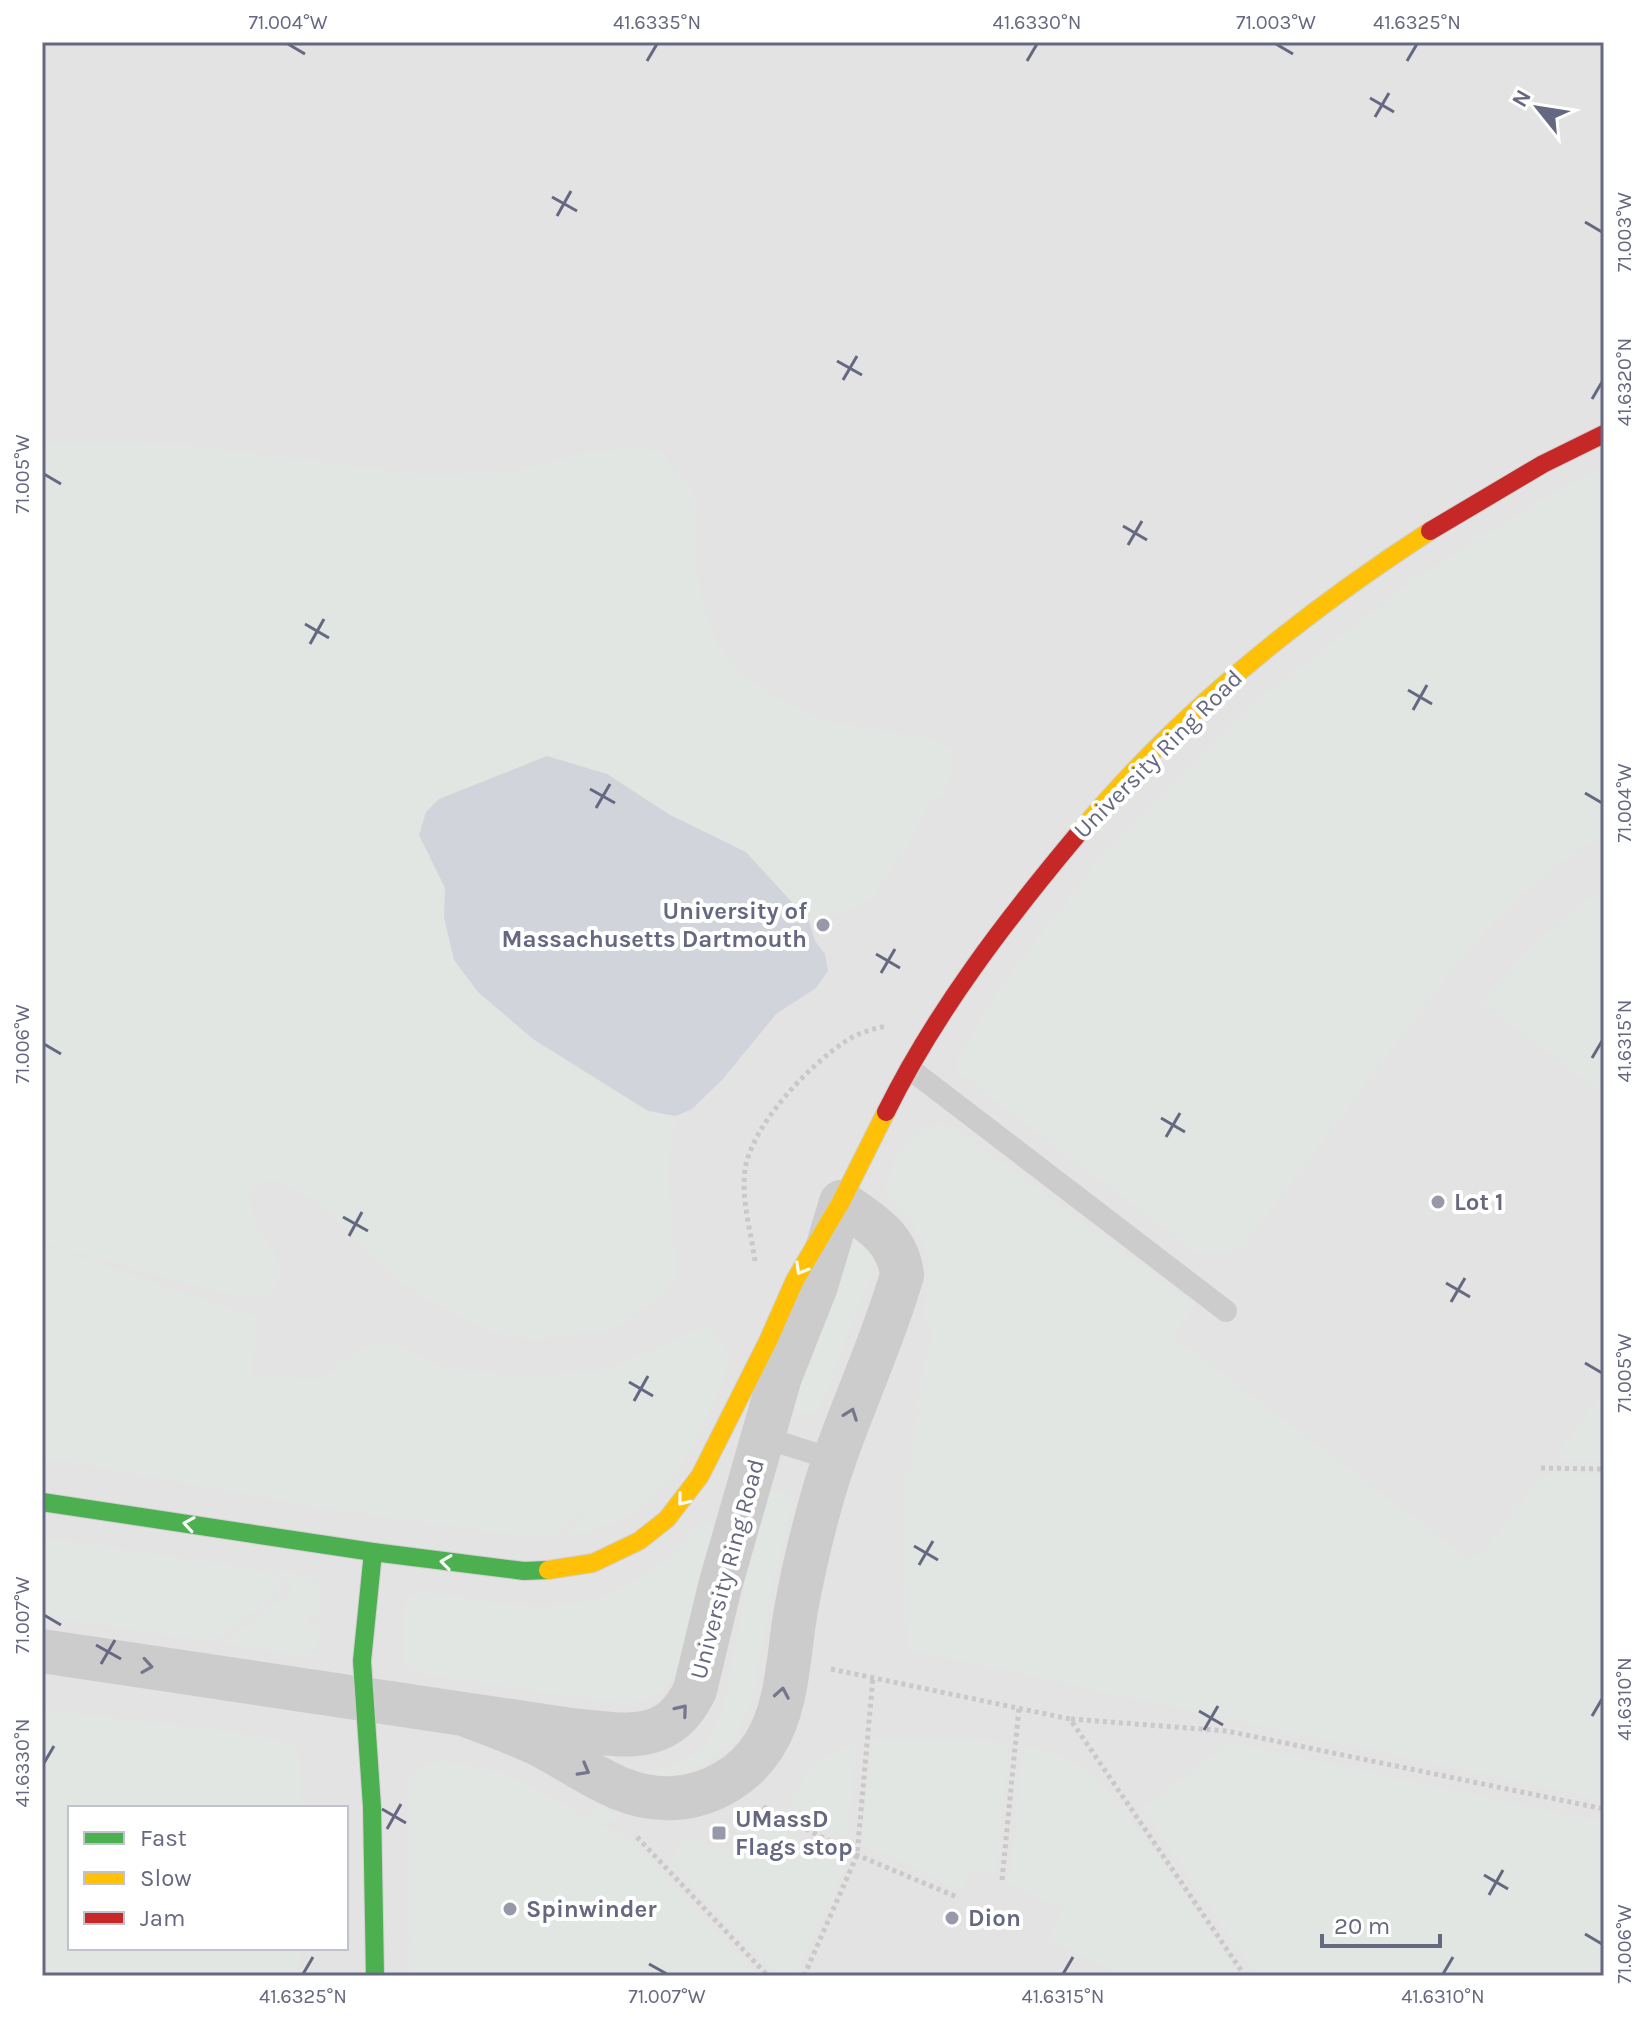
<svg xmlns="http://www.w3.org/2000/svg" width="1646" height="2018" font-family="Karla,sans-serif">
<rect width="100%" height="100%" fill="#f3f3f2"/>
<!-- built -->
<path fill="#e3e3e4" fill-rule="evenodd" d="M42,42H1604V1976H42ZM70,1808H346V1948H70Z"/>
<!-- green -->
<g fill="#e1e6e2">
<polygon points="42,443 186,445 426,475 511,472 591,451 597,454 632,447 660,452 694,492 696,564 703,604 718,646 744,677 813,718 936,740 952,750 953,774 942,794 927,804 905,849 872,898 841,913 809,921 746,852 670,815 607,774 419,835 445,888 444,917 454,960 478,992 533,1039 648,1111 676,1116 667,1174 677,1272 664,1294 612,1330 531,1340 486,1330 403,1285 325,1208 280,1181 257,1183 248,1196 259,1234 275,1252 279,1267 277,1284 264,1295 240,1296 188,1284 42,1242"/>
<path d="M1604,470V835C1511,887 1457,962 1394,1045C1343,1112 1294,1180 1243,1245L1231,1254H1198L992,1098L958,1071L957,1059L1002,985L1103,854L1257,701L1419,576L1557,491Z"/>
<polygon points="1602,890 1604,893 1604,1094 1481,1002 1547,933"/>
<path d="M939,1124L950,1126C1034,1183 1113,1246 1195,1305L1172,1336L1471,1561L1486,1549L1537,1481L1545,1475L1560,1473L1604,1475V1800L910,1650L905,1613L902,1494L904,1476L915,1463L909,1458L918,1446L910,1440L920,1428L913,1424L923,1412L916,1407L933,1327L921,1317C932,1284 933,1248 910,1220C902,1210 893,1202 885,1191C891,1162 907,1130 939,1124Z"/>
<path d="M42,1244L258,1318L251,1376L324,1379L346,1360L371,1345L401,1346L442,1367L525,1377L609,1369L707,1326L731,1358C705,1424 680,1499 606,1525C592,1530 578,1536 564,1535L585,1517L582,1511L554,1536H523L321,1508L42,1457Z"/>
<path d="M864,1244L876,1257V1262L819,1410C809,1419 795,1416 793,1401L848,1253L854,1245Z"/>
<polygon points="1604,1392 1604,1460 1563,1462 1556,1455"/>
<path d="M773,1490H780L792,1497L793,1504L774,1579L752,1702L738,1732L726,1746L693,1770L651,1780L631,1773C683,1768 705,1759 724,1708L753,1545L768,1494Z"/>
<path d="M705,1522L713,1525V1531L679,1665C666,1693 650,1703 620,1703L417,1673L404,1661L405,1605L407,1600L414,1595C439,1590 474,1602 500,1604C574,1609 612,1604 670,1556C683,1546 692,1531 705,1522Z"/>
<polygon points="42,1537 266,1571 280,1585 276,1595 213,1641 42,1617"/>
<polygon points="279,1572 301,1574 316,1581 319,1589 320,1615 309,1615 307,1624 321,1625 314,1653 307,1657 223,1643 290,1595 293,1586"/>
<polygon points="42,1709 245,1734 297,1745 303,1808 70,1808 70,1948 299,1948 298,1976 42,1976"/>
<polygon points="963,1739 1009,1743 996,1877 973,1867 961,1890 864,1845 863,1831 873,1740"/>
<polygon points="1230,1742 1604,1823 1604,1976 1257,1976 1143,1808"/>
<path d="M857,1745L846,1839L787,1809C804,1773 818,1753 857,1745Z"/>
<polygon points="1024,1746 1056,1754 1092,1774 1148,1842 1240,1976 1124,1976 1049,1940 1064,1908 1009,1883"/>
<path d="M441,1761C501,1766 539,1789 589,1819L598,1805L616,1815L611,1821L603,1823L602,1826L625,1835L759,1976H410L408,1782L425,1765Z"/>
<polygon points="760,1819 845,1860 844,1870 795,1976 779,1976 670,1862 681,1842 706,1841 712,1851 739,1843 738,1832"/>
</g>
<!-- water -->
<polygon fill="#d1d4da" points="547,756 607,774 670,815 746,852 809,921 815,941 825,954 828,971 816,988 776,1014 723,1079 692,1109 676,1116 648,1111 533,1039 478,992 454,960 444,917 445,888 419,835 426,812 439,799"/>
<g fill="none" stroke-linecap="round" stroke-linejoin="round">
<defs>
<g id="fast">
<polyline points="42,1502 373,1552 524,1571 548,1570"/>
<polyline points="373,1552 362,1661 372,1807 375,1976"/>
</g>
<g id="slow">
<path d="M1078,834C1176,715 1302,614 1430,531"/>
<polyline points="548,1570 593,1563 639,1541 667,1519 700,1476 768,1341 795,1280 841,1202 886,1112"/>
</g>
<g id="jam">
<polyline points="1430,531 1543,464 1604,434"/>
<path d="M886,1112C936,1011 1006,920 1078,834"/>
</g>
</defs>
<!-- fast casing -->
<use href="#fast" stroke="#d0d0d1" stroke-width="20"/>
<!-- slow casing -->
<use href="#slow" stroke="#d0d0d1" stroke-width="20"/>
<!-- jam casing -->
<use href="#jam" stroke="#d0d0d1" stroke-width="20"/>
<!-- path -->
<g stroke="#c9c9ca" stroke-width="5" stroke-dasharray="4 4" stroke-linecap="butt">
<path d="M755,1261C751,1232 741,1199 745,1170C751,1126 809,1065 846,1041C858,1033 872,1029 886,1026"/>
<polyline points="1541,1468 1604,1469"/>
<polyline points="831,1669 1070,1719 1245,1976"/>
<polyline points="1071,1719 1227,1731 1604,1809"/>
<polyline points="763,1807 857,1855 957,1897"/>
<polyline points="637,1837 768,1976"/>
<polyline points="1002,1880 1019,1708"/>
<polyline points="804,1976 857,1855 873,1677"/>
</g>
<!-- lane -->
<g stroke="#cccccd" stroke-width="22">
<polyline points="910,1069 1226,1311"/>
<polyline points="756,1435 835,1460"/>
</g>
<!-- street -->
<path stroke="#cccccd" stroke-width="44" d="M42,1651L571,1730C623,1735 668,1747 695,1690L720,1586L780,1377L816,1286L841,1202C870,1222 898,1238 902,1275C879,1355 840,1429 819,1509C810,1542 802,1576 796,1610C788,1653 789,1706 764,1745C745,1775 711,1796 674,1798C621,1802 581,1765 536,1743C512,1732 487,1723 463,1714"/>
<!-- fast -->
<use href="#fast" stroke="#4caf50" stroke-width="18"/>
<!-- slow -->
<use href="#slow" stroke="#ffc107" stroke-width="18"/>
<!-- jam -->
<use href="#jam" stroke="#c62828" stroke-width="18"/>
</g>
<!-- one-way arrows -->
<defs><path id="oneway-chevron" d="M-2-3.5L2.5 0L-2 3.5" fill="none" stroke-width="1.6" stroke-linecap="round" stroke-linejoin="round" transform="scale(2)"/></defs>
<g stroke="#f6fbf6">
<use href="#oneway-chevron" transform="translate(801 1269) rotate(120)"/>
<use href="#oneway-chevron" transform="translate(683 1500) rotate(129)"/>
<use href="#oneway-chevron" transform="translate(189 1524) rotate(-171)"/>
<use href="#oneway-chevron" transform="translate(446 1562) rotate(-172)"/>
</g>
<g stroke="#74778c">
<use href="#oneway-chevron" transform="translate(851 1414) rotate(-70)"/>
<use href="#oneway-chevron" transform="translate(147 1666) rotate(9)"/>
<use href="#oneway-chevron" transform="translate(782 1693) rotate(-80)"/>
<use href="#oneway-chevron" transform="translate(682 1710) rotate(-50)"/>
<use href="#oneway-chevron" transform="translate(584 1770) rotate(29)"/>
</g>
<!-- ticks -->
<path fill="none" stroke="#656880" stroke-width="3" d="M288,44L305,54M1276,44L1293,54M647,61L657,44M1027,61L1037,44M1407,61L1417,44M1370,98L1394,112M1375,117L1389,93M552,197L577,211M557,216L571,191M1585,222L1602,232M837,361L862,375M843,380L857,356M1592,399L1602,382M44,474L61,484M1123,526L1147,540M1128,545L1142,521M305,624L329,638M310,644L324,619M1408,690L1432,704M1413,710L1427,685M590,789L615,803M1585,793L1602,803M596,808L610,784M876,954L900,968M881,973L895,949M44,1044L61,1054M1592,1058L1602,1041M1161,1118L1185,1132M1166,1137L1180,1113M343,1217L368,1231M349,1236L362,1212M1446,1283L1470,1297M1451,1302L1465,1278M1585,1363L1602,1373M629,1382L653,1396M634,1401L648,1376M914,1546L938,1560M919,1565L933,1541M44,1615L61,1625M96,1645L121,1659M101,1664L115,1640M1199,1711L1223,1725M1592,1716L1602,1699M1204,1730L1218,1706M44,1763L54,1746M382,1809L406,1823M387,1829L401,1804M1484,1875L1508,1889M1489,1895L1503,1870M1585,1934L1602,1944M649,1964L667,1974M303,1974L313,1957M1063,1974L1073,1957M1443,1974L1453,1957"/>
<!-- markers -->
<g fill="#9799a8" stroke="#fff" stroke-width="3">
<circle cx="823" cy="925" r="8"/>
<circle cx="1438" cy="1202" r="8"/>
<rect x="711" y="1825" width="16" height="16" rx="4"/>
<circle cx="510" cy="1909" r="8"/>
<circle cx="952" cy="1918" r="8"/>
</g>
<g text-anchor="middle" stroke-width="8" stroke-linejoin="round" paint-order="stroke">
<!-- street labels -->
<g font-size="24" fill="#656880" stroke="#fff">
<text transform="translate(1158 754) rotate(-45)" y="8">University Ring Road</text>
<text transform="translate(727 1569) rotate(-75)" y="8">University Ring Road</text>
</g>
<!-- poi labels -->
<g font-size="24" font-weight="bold" fill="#656880" stroke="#fff" text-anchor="start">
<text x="807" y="919" text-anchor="end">University of<tspan x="807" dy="28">Massachusetts Dartmouth</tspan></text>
<text x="1454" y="1210">Lot 1</text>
<text x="735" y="1827">UMassD<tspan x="735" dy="28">Flags stop</tspan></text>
<text x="526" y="1917">Spinwinder</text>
<text x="968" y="1926">Dion</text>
</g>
</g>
<!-- border -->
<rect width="1646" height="2018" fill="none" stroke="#ffffff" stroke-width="88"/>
<!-- legend -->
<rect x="68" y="1806" width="280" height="144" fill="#ffffff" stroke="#c1c3cc" stroke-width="2"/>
<rect x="84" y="1832" width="40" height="12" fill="#4caf50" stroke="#c1c3cc" stroke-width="2"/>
<text x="140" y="1846" font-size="24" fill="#656880">Fast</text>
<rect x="84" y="1872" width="40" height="12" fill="#ffc107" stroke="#c1c3cc" stroke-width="2"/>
<text x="140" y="1886" font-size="24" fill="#656880">Slow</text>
<rect x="84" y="1912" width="40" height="12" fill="#c62828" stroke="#c1c3cc" stroke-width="2"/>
<text x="140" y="1926" font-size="24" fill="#656880">Jam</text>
<!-- north arrow -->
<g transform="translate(1538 108) rotate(300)" stroke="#ffffff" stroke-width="6" paint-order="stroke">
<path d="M0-6L14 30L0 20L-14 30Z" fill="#656880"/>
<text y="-12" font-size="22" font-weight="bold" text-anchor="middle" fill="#656880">N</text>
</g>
<!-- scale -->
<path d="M1322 1934v12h118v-12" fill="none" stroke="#656880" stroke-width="4"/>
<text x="1334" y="1934" font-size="24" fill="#656880" stroke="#ffffff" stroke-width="6" paint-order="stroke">20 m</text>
<rect x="44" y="44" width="1558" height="1930" fill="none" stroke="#656880" stroke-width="3"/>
<g font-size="20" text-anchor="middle" fill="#656880">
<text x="288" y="29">71.004°W</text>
<text x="657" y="29">41.6335°N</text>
<text x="1037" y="29">41.6330°N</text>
<text x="1276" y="29">71.003°W</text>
<text x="1417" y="29">41.6325°N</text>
<text transform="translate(1624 232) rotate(-90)" y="7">71.003°W</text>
<text transform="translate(1624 382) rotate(-90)" y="7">41.6320°N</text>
<text transform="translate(22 474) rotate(-90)" y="7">71.005°W</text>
<text transform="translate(1624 803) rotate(-90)" y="7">71.004°W</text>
<text transform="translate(1624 1041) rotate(-90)" y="7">41.6315°N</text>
<text transform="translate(22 1044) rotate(-90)" y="7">71.006°W</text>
<text transform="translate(1624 1373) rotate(-90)" y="7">71.005°W</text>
<text transform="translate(22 1615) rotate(-90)" y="7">71.007°W</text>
<text transform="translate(1624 1699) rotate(-90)" y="7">41.6310°N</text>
<text transform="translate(22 1763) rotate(-90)" y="7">41.6330°N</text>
<text transform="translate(1624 1944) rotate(-90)" y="7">71.006°W</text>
<text x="303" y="2003">41.6325°N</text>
<text x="667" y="2003">71.007°W</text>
<text x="1063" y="2003">41.6315°N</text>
<text x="1443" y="2003">41.6310°N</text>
</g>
</svg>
